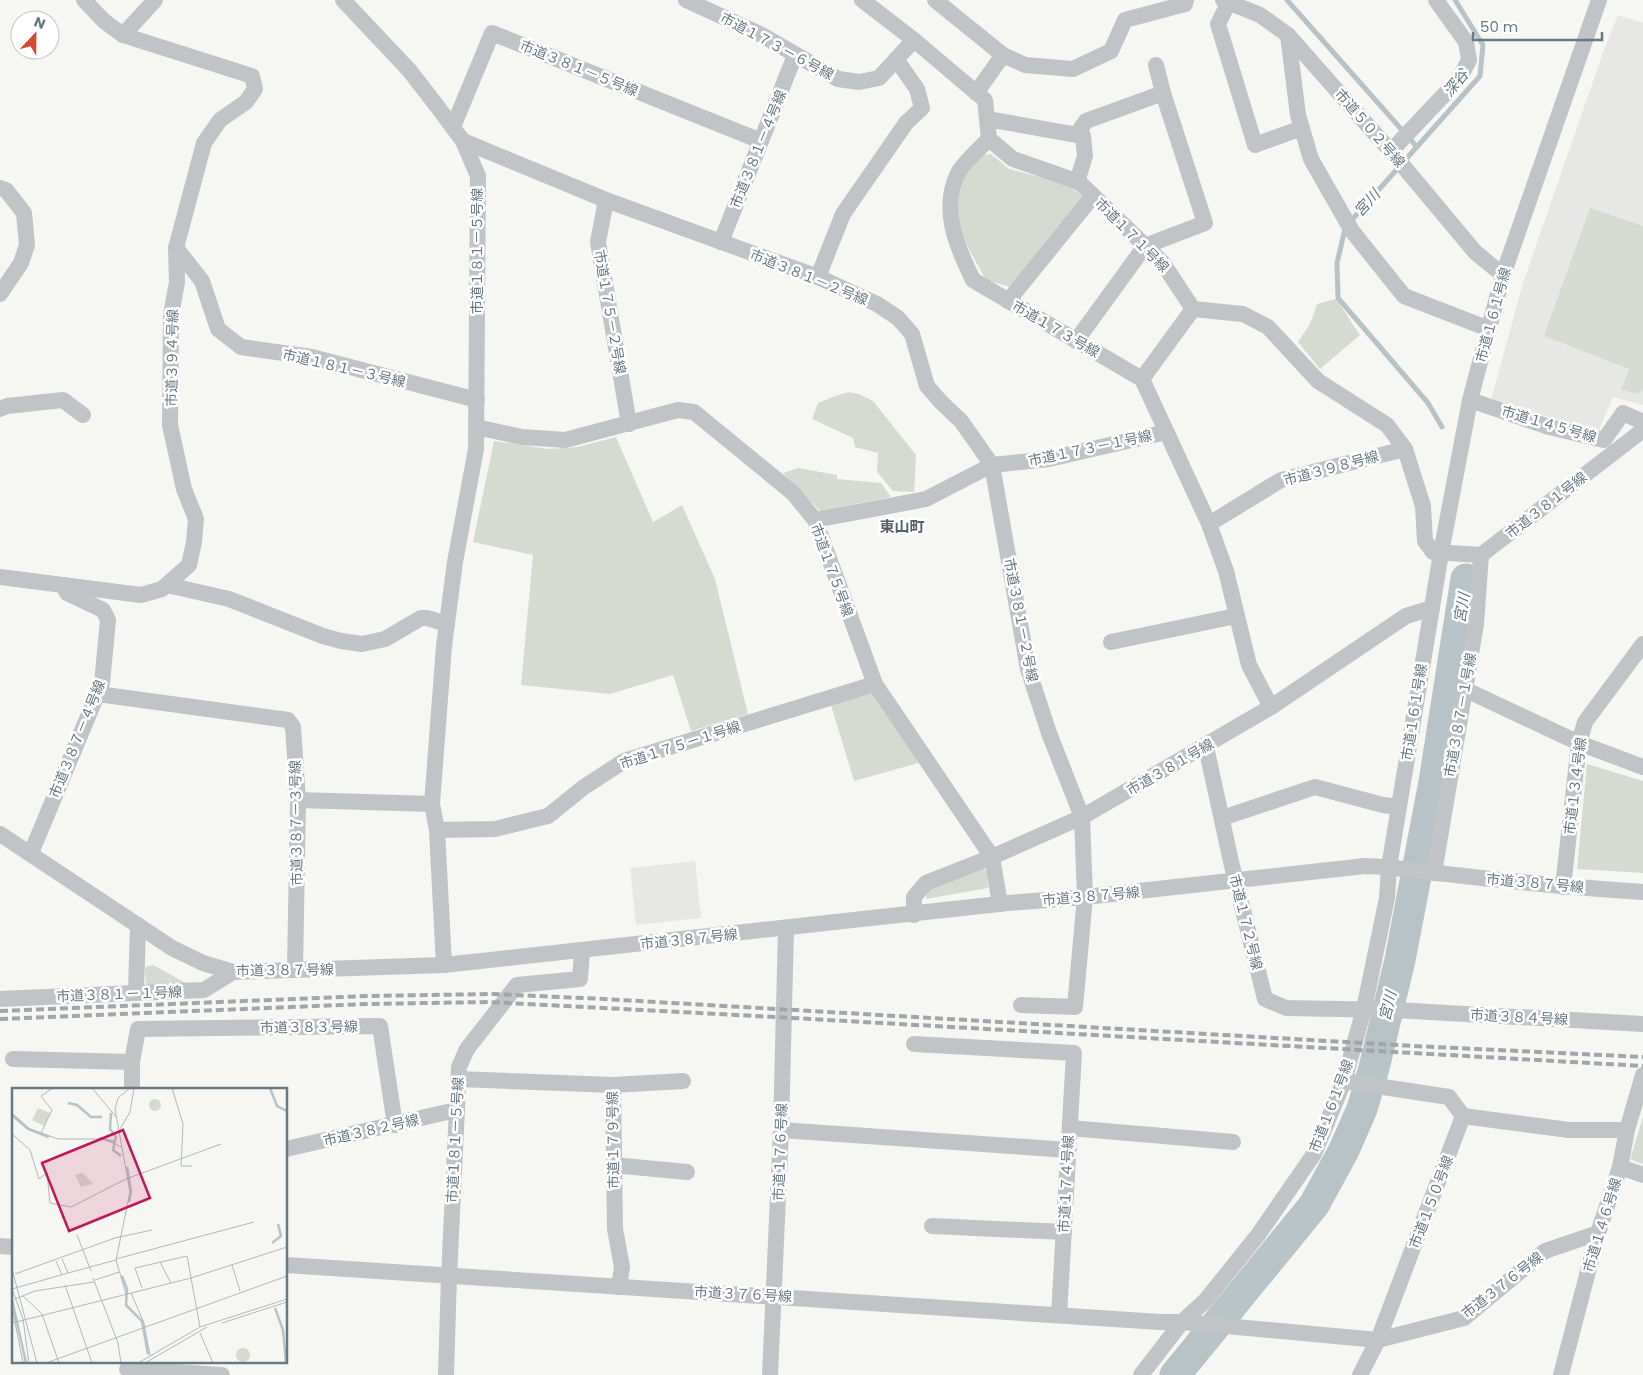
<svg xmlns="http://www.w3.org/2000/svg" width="1643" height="1375" font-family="Poppins,'Noto Sans JP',sans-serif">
<rect width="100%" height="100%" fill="#f6f6f3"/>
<!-- built -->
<g fill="#e7e7e6">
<polygon points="1618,15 1643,23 1643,405 1613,397 1598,432 1491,400 1523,283 1605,47"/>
<polygon points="695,861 701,918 636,925 630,868"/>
</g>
<!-- green -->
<g fill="#d6dbd2">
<polygon points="991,154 1009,169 1067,184 1083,197 1010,287 986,280 966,244 957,222 959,196 965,174 982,155"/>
<polygon points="1590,208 1643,226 1643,390 1639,394 1621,390 1629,369 1544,336"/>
<polygon points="1336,299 1360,335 1320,369 1298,342 1310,324 1317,304"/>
<polygon points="848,392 859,394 873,401 916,455 914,492 893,491 877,472 878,453 855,447 853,438 812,419 818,403 835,396"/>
<polygon points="616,437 653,522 682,505 715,579 748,714 691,731 673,675 610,694 521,685 533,555 473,542 494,441 548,449 578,447"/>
<polygon points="798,468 837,475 837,479 881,483 891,497 820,511 783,473"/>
<polygon points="874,693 922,762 854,781 831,705"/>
<polygon points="1587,764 1643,781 1643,873 1577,869"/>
<polygon points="983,869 987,870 988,888 926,899 927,891"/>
<polygon points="153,965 184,982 199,987 146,988 145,967"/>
<polygon points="1643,1117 1643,1164 1630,1159"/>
</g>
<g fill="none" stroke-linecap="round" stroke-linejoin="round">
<!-- stream -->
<g stroke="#b7c3c6" stroke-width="5">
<polyline points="1287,0 1417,147"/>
<polyline points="1350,222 1480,76 1483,45 1455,0"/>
<polyline points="1345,229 1337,263 1338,298 1428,403 1442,427"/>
</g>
<!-- river -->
<polyline stroke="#b7c3c6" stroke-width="31" points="1175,1375 1314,1205 1344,1150 1362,1109 1374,1068 1400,960 1434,782 1466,579"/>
<!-- minor -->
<g stroke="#c0c4c7" stroke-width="16">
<polyline points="84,0 104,21 123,35 155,0"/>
<polyline points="343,0 409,70 437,106 463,141 478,176 476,449 455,562 444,646 432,804 437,830 444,965"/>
<polyline points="686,0 760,34 838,79 859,82 879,78 914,40"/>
<path d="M862,0L914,40L985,100L989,139C980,148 964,162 958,173C940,210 957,247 973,280L1142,379L1209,524L1226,571L1249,665L1271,707"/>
<polyline points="935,0 1003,55 1025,65 1073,69 1111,51 1125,20 1185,4 1186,0"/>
<polyline points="1223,0 1260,15 1288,35 1394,155 1475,252 1503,275"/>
<polyline points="1229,2 1218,24 1255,145 1302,128"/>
<polyline points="1288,35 1298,115 1311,159 1352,231 1404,296 1489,329"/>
<polyline points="976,93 1003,55"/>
<polyline points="987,119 1083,136 1085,156 1077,182"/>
<polyline points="453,127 492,33 761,141"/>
<polyline points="1077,134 1086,121 1163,93"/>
<polyline points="989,139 1013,159 1079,182 1162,262 1193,309 1243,314 1268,327 1318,381 1387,425 1405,449 1423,506 1425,541 1433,552 1481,555 1643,430"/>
<polyline points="463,141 606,200 818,277 877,304 898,318 912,334 927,386 941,402 961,421 992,465 1028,669 1049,733 1082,817 1085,897 1075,1007 1021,1005"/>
<polyline points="1391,151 1459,79 1469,60 1466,42 1436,0"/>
<polyline points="0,188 6,190 24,213 27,245 21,263 0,294"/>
<polyline points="606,200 598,242 629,424"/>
<polyline points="721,242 795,55"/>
<polyline points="176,248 202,281 218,329 241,347 312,357 477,400"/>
<polyline points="818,277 843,214 906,123 922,108 917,89 896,59"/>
<polyline points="1008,301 1093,196"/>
<polyline points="1076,341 1145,246 1205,223 1163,93 1156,65"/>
<polyline points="1142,379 1193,309"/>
<polyline points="1470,400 1549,427 1604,440 1623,413 1643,422"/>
<polyline points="0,409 7,406 63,400 83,415"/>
<polyline points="476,427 522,437 565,440 678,410 694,412 793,493 815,520 875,684 992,857 1000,904"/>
<polyline points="815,520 926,499 992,465 1049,459 1166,432"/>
<polyline points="1209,524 1281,480 1405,449"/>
<polyline points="0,577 141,595 162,589 189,565 194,542 196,519 184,489 170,425 171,315 177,282 176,248 204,143 220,120 246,102 255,89 252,76 123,35"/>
<polyline points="167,585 229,599 323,636 341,641 362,644 385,639 421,618 427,618 447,624"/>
<polyline points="1111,642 1236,616"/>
<polyline points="1464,689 1579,743 1643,767"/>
<polyline points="98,694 288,720 293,727 298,800 295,970"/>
<polyline points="1206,747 1232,866 1265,999 1286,1008 1395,1010 1643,1024"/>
<polyline points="298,800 432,804"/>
<polyline points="1222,818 1315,787 1383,805 1399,807"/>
<polyline points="437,830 495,829 548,816 584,787 624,761 875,684"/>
<path d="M0,834L172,948L203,963L233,972L444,965L1008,903L1085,897L1365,866C1399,867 1431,873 1464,876C1524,883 1583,888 1643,892"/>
<polyline points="31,853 102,683 108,620 103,610 67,593 63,585"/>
<polyline points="1434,873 1476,624 1481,555"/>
<polyline points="1563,887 1579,743 1585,722 1643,644"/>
<polyline points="914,915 914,897 926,883 992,857 1082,817 1271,707 1406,616 1432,608"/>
<polyline points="136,992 138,925"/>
<polyline points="0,999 204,990 233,972"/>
<polyline points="914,1044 1074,1053 1059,1315"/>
<polyline points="13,1059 132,1062"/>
<polyline points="459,1079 613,1085 615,1229 622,1267 619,1287"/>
<polyline points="1344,1081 1449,1097 1463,1116 1378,1340 1360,1375"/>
<polyline points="613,1085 683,1081"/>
<polyline points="132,1089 132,1062 138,1029 380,1026 395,1125"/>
<polyline points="1463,1116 1569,1130 1627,1130"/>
<polyline points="1070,1128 1233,1142"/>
<polyline points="781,1130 1068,1150"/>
<polyline points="286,1149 456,1110"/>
<polyline points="613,1165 687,1172"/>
<polyline points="1620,1167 1643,1175"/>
<polyline points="932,1226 1064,1232"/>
<polyline points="0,1246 14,1247"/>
<polyline points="286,1265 1160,1322 1182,1322 1378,1340 1464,1318 1545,1251 1598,1233"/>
<polyline points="127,1369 222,1375"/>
<polyline points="446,1375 449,1276 459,1067 467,1049 517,985 580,979 582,951"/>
<polyline points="770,1375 781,1130 786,928"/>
<polyline points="1141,1375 1182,1322 1205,1301 1258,1235 1314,1154 1344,1081 1364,1009 1387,898 1389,867 1441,553 1470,400 1503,275 1599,0"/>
<polyline points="1561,1375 1598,1233 1620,1167 1627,1130 1643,1075"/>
</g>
<!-- rail -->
<g stroke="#9fa7ab" stroke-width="4" stroke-dasharray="8 4" stroke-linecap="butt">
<polyline points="0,1011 367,996 493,994 604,999 1414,1046 1643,1057"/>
<polyline points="0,1019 365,1004 489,1002 775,1017 1643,1066"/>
</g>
</g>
<g text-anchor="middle" stroke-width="5" stroke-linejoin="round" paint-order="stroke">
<!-- street labels -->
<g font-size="14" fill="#677982" stroke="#fff">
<text transform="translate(777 46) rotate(28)" y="5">市道１７３－６号線</text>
<text transform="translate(579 68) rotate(22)" y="5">市道３８１－５号線</text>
<text transform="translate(1370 128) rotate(49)" y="5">市道５０２号線</text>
<text transform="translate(758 149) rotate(-68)" y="5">市道３８１－４号線</text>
<text transform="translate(1132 235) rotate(45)" y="5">市道１７１号線</text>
<text transform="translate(477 251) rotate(-90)" y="5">市道１８１－５号線</text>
<text transform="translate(809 277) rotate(22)" y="5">市道３８１－２号線</text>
<text transform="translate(610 312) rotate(80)" y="5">市道１７５－２号線</text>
<text transform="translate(1493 315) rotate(-75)" y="5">市道１６１号線</text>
<text transform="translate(1056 329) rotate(30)" y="5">市道１７３号線</text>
<text transform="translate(172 358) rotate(-89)" y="5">市道３９４号線</text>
<text transform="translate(344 368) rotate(13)" y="5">市道１８１－３号線</text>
<text transform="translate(1549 424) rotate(16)" y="5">市道１４５号線</text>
<text transform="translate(1090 448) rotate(-12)" y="5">市道１７３－１号線</text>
<text transform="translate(1331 468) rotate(-15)" y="5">市道３９８号線</text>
<text transform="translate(1546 505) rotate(-38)" y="5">市道３８１号線</text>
<text transform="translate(832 570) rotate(70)" y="5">市道１７５号線</text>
<text transform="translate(1021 620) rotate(79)" y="5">市道３８１－２号線</text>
<text transform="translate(1414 712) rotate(-81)" y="5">市道１６１号線</text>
<text transform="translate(1460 715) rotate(-80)" y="5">市道３８７－１号線</text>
<text transform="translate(77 739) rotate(-68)" y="5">市道３８７－４号線</text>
<text transform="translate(680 745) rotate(-18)" y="5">市道１７５－１号線</text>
<text transform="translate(1170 767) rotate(-30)" y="5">市道３８１号線</text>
<text transform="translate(1575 786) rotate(-83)" y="5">市道１３４号線</text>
<text transform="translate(296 823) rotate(-91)" y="5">市道３８７－３号線</text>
<text transform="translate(1535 883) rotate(5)" y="5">市道３８７号線</text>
<text transform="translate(1091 896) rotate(-5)" y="5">市道３８７号線</text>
<text transform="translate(1246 922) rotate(76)" y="5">市道１７２号線</text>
<text transform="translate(689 939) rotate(-6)" y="5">市道３８７号線</text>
<text transform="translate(285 970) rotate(-1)" y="5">市道３８７号線</text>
<text transform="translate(119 994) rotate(-2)" y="5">市道３８１－１号線</text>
<text transform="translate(1519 1017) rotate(3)" y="5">市道３８４号線</text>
<text transform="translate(309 1027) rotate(-1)" y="5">市道３８３号線</text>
<text transform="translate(1331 1106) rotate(-69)" y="5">市道１６１号線</text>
<text transform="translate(371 1130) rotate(-13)" y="5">市道３８２号線</text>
<text transform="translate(455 1140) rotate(-87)" y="5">市道１８１－５号線</text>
<text transform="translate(613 1140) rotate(-91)" y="5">市道１７９号線</text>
<text transform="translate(780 1152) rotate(-88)" y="5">市道１７６号線</text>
<text transform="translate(1066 1184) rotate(-87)" y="5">市道１７４号線</text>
<text transform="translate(1431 1202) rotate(-69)" y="5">市道１５０号線</text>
<text transform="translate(1602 1225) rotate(-73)" y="5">市道１４６号線</text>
<text transform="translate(1502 1285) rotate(-38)" y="5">市道３７６号線</text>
<text transform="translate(743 1294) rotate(3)" y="5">市道３７６号線</text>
</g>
<!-- water labels -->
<g font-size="15" font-style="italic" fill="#637a7f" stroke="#fff">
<text transform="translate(1456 83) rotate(-50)" y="5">深谷</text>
<text transform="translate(1367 203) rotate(-48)" y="5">宮川</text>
<text transform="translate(1462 608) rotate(-81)" y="5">宮川</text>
<text transform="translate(1388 1006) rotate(-76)" y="5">宮川</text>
</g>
<!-- neighbourhood labels -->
<g font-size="15" font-weight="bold" fill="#546168" stroke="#fff">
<text x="902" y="532">東山町</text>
</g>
</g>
<!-- overview -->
<g transform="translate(12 1088)">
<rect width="275" height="275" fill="#f6f6f3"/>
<path d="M137 17a6 6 0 1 1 12 0a6 6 0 1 1-12 0ZM26,20L38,25L32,38L20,32ZM69,85L73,87L81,96L69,99L63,87ZM224 267a7 7 0 1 1 14 0a7 7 0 1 1-14 0Z" fill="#d6dbd2"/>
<path fill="none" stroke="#b7c3c6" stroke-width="2.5" d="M258,0L265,18L275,23M56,15L65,17L79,29H90M99,25L98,41L104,49L101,62L109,68M0,27L16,41L37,49M87,50L103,54M115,79L119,103L117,114M260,155L269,148L266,136M110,188L115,201L114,217L130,233L136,266M0,212L14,275M263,220L271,242L274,275"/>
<path fill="none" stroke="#b0b9bc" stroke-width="1" d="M80,0L105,30M160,0L171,36L169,78H180M0,25L18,41L46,51H92L109,59M108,41L118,24L122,0M29,45L40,22L29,8L41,0M0,46L18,62L27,91L35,85L38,115L59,119L114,91L209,56M65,147L79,183M104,171L242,134M104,172L118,104L103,21L106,10L118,0M44,173L50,187M148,174L159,195M220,177L228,203M0,181L25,275M56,185L104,172L114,206M3,186L103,150L140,142M81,190L106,255L109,275M83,192L107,184M53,197L80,275M130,200L123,180L175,168L188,239M0,201L11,231L17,275M0,201L56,185L50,171M119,205L132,235L138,268M11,208L30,226L47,275M3,211L23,203L82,194M0,219L11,275M0,235L179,190L275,159M210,235L275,214M188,245L201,275M34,275L275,188M126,275L188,239L275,211M133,275L195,239"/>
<path fill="#c2185b" fill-opacity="0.15" stroke="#c2185b" stroke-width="2.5" d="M111,42L138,110L57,143L30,75Z"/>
<rect width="275" height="275" fill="none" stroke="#677982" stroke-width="2.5"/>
</g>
<!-- north arrow -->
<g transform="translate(35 35) rotate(22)"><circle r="24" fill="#ffffff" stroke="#c2c9cd"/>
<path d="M0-4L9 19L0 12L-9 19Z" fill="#d74832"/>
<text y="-8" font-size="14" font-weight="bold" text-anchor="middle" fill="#677982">N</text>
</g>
<!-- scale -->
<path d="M1473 32v8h129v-8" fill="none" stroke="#677982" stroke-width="2.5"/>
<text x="1480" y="32" font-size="15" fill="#677982" stroke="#ffffff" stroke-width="4" paint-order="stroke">50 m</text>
</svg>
